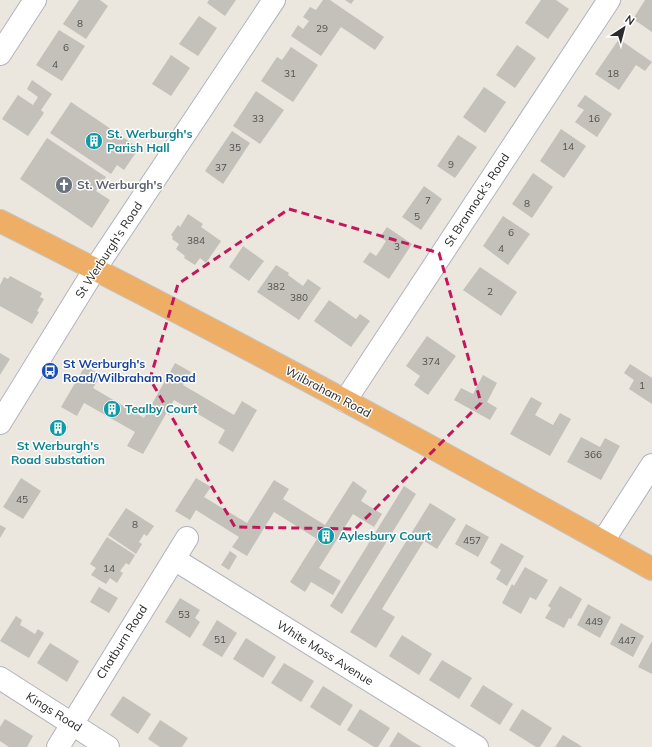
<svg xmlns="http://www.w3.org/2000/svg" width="652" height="747" font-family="Mulish,sans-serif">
<rect width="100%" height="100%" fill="#ebe7df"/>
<!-- building -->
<g fill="#c4c1ba">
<polygon points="79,0 100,0 108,6 86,39 63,24"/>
<polygon points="209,0 236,0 225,16 207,3"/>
<polygon points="323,0 330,0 384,37 375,50 341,27 321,56 291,36 298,25 303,29 309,21 303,17 310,7 316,10"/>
<polygon points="345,0 354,0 351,4"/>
<polygon points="541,0 556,0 569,9 548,39 525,23"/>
<polygon points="645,0 652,0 652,32 633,19"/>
<polygon points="199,16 217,28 198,56 179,44"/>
<polygon points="59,30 85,46 62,81 36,65"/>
<polygon points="619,39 652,62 645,71 636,65 619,90 595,74"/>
<polygon points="517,45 536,58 515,88 496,75"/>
<polygon points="291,47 318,65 293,102 261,81 277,57 282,60"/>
<polygon points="171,55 190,68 171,96 152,84"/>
<polygon points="32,80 52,94 41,110 44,113 28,136 2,119 18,95 33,105 38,97 27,89"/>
<polygon points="484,87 506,102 485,133 463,117"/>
<polygon points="256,91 284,110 260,144 233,126"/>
<polygon points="585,95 612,114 597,137 575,122 584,110 577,106"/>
<polygon points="71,102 139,148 124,170 117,165 111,174 50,133"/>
<polygon points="561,129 586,146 564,178 540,161"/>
<polygon points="232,131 250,143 223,184 205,171"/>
<polygon points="458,135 477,147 455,178 437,166"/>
<polygon points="47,138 106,177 96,191 110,200 92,228 20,179"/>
<polygon points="533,173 553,187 532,218 512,204"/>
<polygon points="424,186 442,199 421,230 402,217"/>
<polygon points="188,214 203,224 201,227 221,241 206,263 200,258 195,265 184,258 185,256 176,249 179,244 172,239 173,237 171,235 178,225 180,227"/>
<polygon points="503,216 530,234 508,265 483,246"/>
<polygon points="387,227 412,244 389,279 363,262 370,252 376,256 381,249 386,241 380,237"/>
<polygon points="243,246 264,261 249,281 229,267"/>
<polygon points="276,265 289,273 288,275 303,286 308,279 321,288 299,320 257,292"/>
<polygon points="480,267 517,292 501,316 463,290"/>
<polygon points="10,276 42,293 40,297 44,299 37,311 39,312 32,324 0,306 0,285 4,277 8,279"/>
<polygon points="329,300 356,319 360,314 370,321 351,347 314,321"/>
<polygon points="427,336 456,356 428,395 414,385 420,376 406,366"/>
<polygon points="0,353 10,359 0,375"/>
<polygon points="175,363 191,372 183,385 234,415 242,401 257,410 233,452 218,443 225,430 174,400 143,454 127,446 135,432 86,404 84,403 77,416 61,407 85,366 101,375 93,388 144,418"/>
<polygon points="630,364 652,378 652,404 629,389 634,380 624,373"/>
<polygon points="483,375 497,383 487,402 497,408 490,420 454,400 461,388 473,394"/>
<polygon points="531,397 542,403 535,415 553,425 560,413 571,419 550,456 510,434"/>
<polygon points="54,420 68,427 63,436 49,428"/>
<polygon points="581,437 600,447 605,438 620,446 601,480 567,462"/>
<polygon points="21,478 41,491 23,519 3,507"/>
<polygon points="196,478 211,487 204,497 247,523 274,480 289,489 283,499 325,525 353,481 367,491 361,501 382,514 374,527 353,514 319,568 341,581 333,595 311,582 305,592 290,582 317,539 274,512 247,556 232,547 239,537 199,512 196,510 190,520 175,511"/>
<polygon points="404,486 416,494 342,614 330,606"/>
<polygon points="430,503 456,519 437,549 424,541 382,609 395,617 376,648 350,632"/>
<polygon points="126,508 154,526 147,536 144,534 139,542 142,544 136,554 108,535"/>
<polygon points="466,524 489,537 478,557 455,544"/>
<polygon points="0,525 6,528 0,538"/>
<polygon points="107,537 135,555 129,565 126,563 120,571 123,573 117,583 110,578 106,584 91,575 96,568 90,564"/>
<polygon points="501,543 524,556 507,586 496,579 501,570 490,563"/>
<polygon points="230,551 237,556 229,570 221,565"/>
<polygon points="525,567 548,580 536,600 530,597 521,614 502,603 512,584 514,586"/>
<polygon points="560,586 582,599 571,619 569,618 564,628 545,618 551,608 548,606"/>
<polygon points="99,587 118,598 109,613 90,602"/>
<polygon points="180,598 200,610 195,618 200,622 190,638 165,622"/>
<polygon points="588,604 611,617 600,638 577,625"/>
<polygon points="16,616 22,620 20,625 27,629 35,634 38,629 44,633 29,658 0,641"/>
<polygon points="217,620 237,633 222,657 202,645"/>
<polygon points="621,623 644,636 633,657 610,644"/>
<polygon points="402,635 432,654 419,675 389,656"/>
<polygon points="246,638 276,657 263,678 233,659"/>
<polygon points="652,641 652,674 638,667"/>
<polygon points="50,643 79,661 67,682 37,663"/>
<polygon points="442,660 472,678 459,699 429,680"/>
<polygon points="284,663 314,681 301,702 271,683"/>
<polygon points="483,685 513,704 500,725 470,706"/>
<polygon points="323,686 353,705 340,726 310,707"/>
<polygon points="123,696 151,714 138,734 110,715"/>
<polygon points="360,709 390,728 378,747 374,747 347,730"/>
<polygon points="522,709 552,728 540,747 536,747 509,730"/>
<polygon points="5,719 33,736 27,747 9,747 0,741 0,727"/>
<polygon points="160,720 188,738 182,747 160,747 148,739"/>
<polygon points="398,732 413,742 422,747 389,747"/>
<polygon points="563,735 578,744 582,747 555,747"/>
</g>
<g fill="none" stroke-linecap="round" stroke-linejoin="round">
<defs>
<g id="minor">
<polyline points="0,54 35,0"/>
<polyline points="345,401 609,0"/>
<polyline points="0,423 95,269 274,0"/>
<polyline points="603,541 652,465"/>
<polyline points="174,559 477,747"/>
<polyline points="0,678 108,747"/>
<polyline points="58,747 187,538"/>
</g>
<path id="highway" d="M0,221C149,296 297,374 444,454C513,492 583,530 652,569"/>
</defs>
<!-- minor casing -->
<use href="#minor" stroke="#b2b3bd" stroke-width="24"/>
<!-- highway casing -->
<use href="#highway" stroke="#c4c4c4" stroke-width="24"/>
<!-- minor -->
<use href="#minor" stroke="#fff" stroke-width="22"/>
<!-- highway -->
<use href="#highway" stroke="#efae66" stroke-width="22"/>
</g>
<!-- marked area -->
<path fill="none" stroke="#c2185b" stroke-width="3" stroke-dasharray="8 5" stroke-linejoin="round" d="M289,209L439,253L481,403L355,529L235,527L150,379L178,284Z"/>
<!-- icons -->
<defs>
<symbol id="building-disc" viewBox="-11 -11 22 22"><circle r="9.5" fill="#0f9aa8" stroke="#fff"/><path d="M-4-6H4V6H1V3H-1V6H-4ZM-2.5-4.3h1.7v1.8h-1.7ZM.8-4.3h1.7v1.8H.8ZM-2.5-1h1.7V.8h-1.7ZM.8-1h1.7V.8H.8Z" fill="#fff"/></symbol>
<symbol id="church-disc" viewBox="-11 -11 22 22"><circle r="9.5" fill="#6b7280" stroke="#fff"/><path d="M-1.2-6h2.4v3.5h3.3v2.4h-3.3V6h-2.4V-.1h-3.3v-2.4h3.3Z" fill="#fff"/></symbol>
<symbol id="bus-disc" viewBox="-11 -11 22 22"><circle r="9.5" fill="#1a4fb4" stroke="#fff"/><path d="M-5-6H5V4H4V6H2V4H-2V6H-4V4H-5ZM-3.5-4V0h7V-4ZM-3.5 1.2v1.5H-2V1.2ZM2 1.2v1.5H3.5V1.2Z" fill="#fff"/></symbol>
</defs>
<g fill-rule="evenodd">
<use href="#building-disc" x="84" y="131" width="20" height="20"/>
<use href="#church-disc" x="54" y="175" width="20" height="20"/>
<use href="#bus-disc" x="40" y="361" width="20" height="20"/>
<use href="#building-disc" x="102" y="399" width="20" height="20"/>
<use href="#building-disc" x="48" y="418" width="20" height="20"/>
<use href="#building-disc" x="316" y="526" width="20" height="20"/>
</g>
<g text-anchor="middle" stroke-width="3" stroke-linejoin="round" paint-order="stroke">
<!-- number labels -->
<g font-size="10" fill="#51504f">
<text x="80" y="27">8</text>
<text x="322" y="32">29</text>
<text x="66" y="51">6</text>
<text x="55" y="68">4</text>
<text x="290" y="77">31</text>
<text x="613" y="77">18</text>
<text x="258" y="122">33</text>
<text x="594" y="122">16</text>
<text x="568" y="150">14</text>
<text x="235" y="151">35</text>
<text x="451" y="168">9</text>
<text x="221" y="171">37</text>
<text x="428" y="204">7</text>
<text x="527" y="207">8</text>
<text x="417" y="220">5</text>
<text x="511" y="236">6</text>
<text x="196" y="244">384</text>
<text x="397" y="250">3</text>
<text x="501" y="252">4</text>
<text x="276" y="290">382</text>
<text x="490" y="295">2</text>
<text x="299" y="301">380</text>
<text x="431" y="365">374</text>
<text x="642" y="389">1</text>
<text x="593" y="458">366</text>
<text x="22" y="503">45</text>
<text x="135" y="528">8</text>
<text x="472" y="544">457</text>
<text x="109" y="572">14</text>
<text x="184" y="618">53</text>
<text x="594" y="625">449</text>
<text x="220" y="643">51</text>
<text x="627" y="644">447</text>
</g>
<!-- culture labels -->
<g font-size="12" font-weight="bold" fill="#0d838f" stroke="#fff" text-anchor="start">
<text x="107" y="138">St. Werburgh's<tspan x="107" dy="14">Parish Hall</tspan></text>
<text x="125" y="413">Tealby Court</text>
<text x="58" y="450" text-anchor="middle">St Werburgh's<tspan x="58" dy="14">Road substation</tspan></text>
<text x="339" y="540">Aylesbury Court</text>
</g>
<!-- worship labels -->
<g font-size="12" font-weight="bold" fill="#5b616d" stroke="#fff" text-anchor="start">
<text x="77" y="189">St. Werburgh's</text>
</g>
<!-- street labels -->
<g font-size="12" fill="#2b2b2b" stroke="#fff">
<text transform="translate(477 200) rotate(-57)" y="4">St Brannock's Road</text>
<text transform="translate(109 250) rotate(-57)" y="4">St Werburgh's Road</text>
<text transform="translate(328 392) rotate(28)" y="4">Wilbraham Road</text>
<text transform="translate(122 642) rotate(-58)" y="4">Chatburn Road</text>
<text transform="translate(325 653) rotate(32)" y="4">White Moss Avenue</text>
<text transform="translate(54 712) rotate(32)" y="4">Kings Road</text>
</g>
<!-- transit labels -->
<g font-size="12" font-weight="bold" fill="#164399" stroke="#fff" text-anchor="start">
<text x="63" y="368">St Werburgh's<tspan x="63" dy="14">Road/Wilbraham Road</tspan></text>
</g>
</g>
<!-- north arrow -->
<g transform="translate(624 28) rotate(36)" stroke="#ffffff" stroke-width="3" paint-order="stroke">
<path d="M0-3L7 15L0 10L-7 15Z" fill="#2b2b2b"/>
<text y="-6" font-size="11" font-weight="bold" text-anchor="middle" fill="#2b2b2b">N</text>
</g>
</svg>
